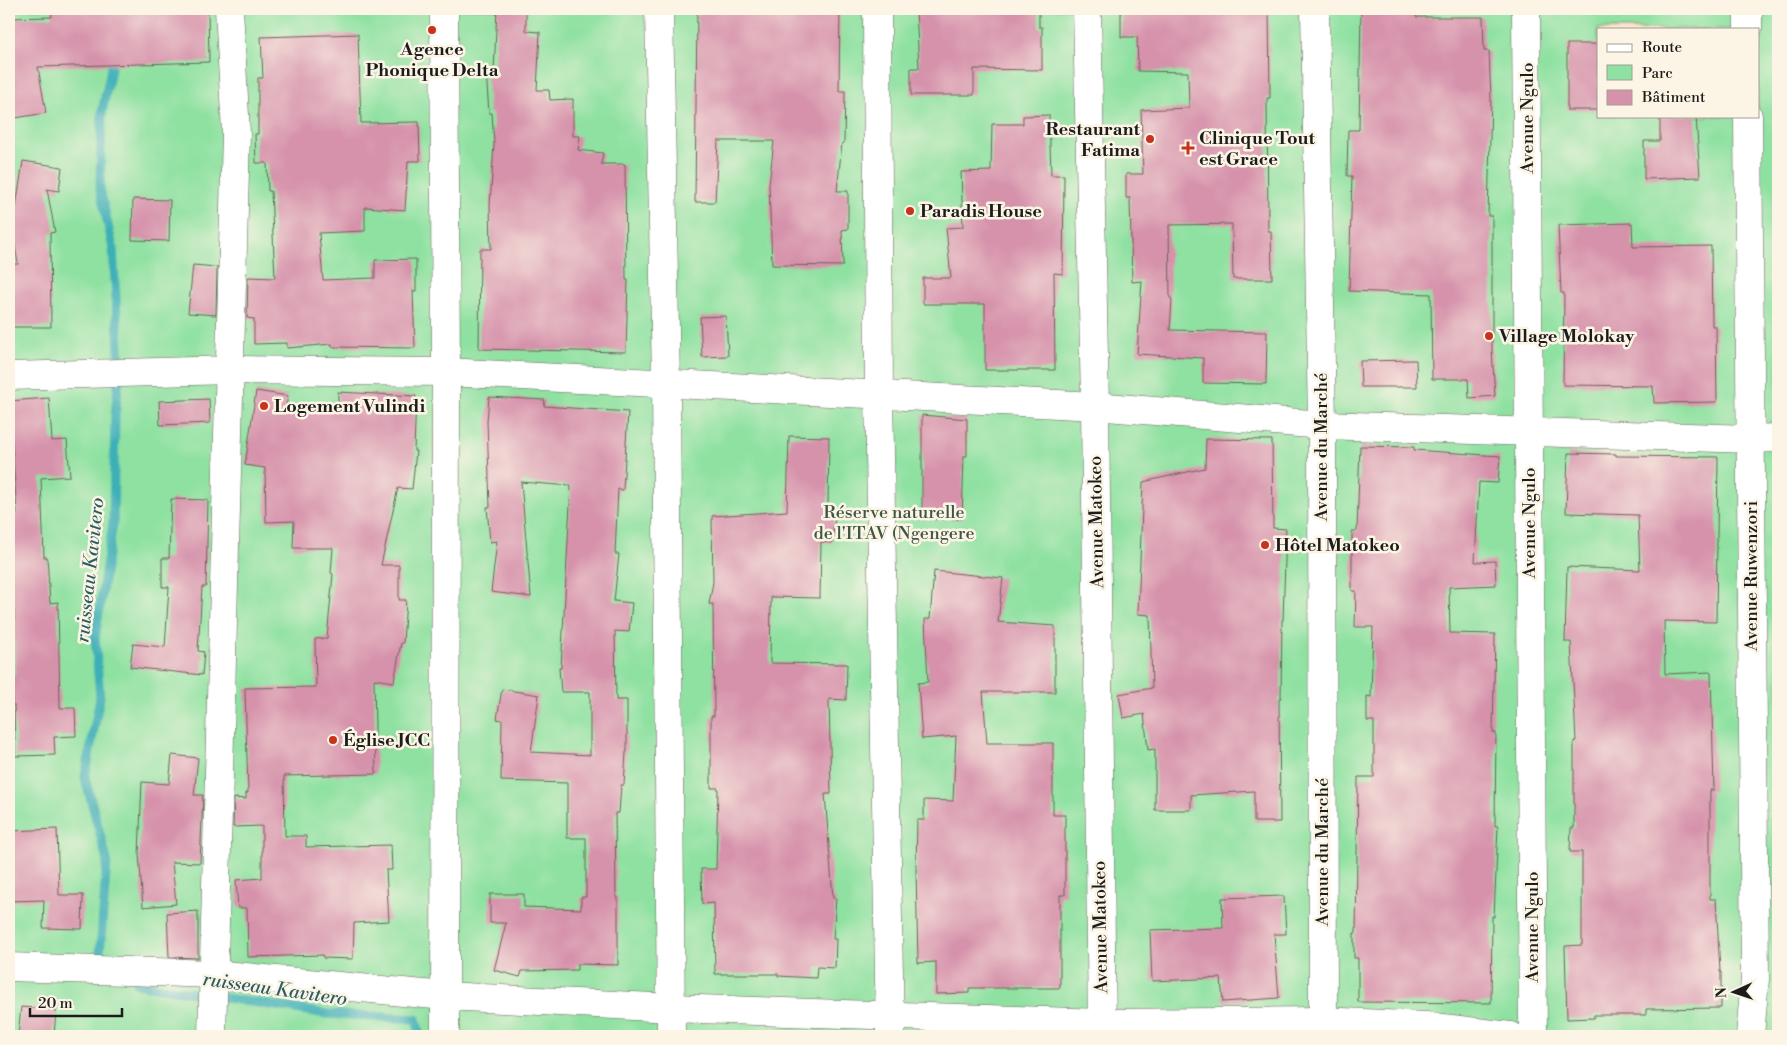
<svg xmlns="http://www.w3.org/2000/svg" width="1787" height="1045" font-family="'Libre Bodoni',serif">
<rect width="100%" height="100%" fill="#fcf5e5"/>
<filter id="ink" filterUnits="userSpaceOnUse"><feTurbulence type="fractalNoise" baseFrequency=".02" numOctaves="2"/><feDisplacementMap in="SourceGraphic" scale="10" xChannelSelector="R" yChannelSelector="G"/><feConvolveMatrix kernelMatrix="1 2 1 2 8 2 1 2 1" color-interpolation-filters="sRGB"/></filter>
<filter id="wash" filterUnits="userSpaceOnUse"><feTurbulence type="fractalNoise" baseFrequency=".0096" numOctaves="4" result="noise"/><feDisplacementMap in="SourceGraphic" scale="20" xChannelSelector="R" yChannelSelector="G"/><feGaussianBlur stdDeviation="1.12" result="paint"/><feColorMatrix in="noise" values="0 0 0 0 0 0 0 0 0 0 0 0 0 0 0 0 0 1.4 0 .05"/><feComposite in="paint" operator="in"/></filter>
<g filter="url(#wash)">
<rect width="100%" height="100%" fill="#f7e4cb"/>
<!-- green -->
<path fill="#8ee1a1" stroke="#557e5e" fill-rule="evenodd" d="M9,9H1778V1036H9ZM1598,29H1758V116H1598Z"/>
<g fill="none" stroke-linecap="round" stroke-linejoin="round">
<!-- stream -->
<g stroke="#3eafb7" stroke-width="9">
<polyline points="99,966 107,860 85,778 100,697 95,637 113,523 115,416 120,367 113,248 100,189 102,112 111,69 112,53"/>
<polyline points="137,984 327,1014 416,1019 420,1036"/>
</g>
</g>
<g id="blocks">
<!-- building -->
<g fill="#d692ab">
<polygon points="51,9 208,9 209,62 38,67 46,113 15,118 9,86 9,18 52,17"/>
<polygon points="497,9 526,9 526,31 540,32 537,90 549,90 550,100 573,99 573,136 580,136 578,150 603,153 601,164 625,164 626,280 628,280 626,352 479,349 480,249 491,249 490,205 494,144 492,113 489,113 486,71 494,71"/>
<polygon points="697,9 840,9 839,91 845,91 844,143 842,143 837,191 848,191 848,229 842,230 843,266 772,265 769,185 774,141 718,141 715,202 695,202"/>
<polygon points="916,9 1039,9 1039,27 1042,27 1042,70 974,69 974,95 911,95 911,68 919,68"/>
<polygon points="1121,9 1269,9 1270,98 1267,98 1268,231 1271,231 1272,279 1233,279 1232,224 1169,225 1170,298 1172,299 1170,330 1267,332 1266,384 1203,383 1203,358 1137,354 1142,281 1132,282 1130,198 1126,198 1126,174 1143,174 1141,110 1189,108 1188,72 1138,71 1137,37 1121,37"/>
<polygon points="1361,9 1416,9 1416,17 1483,17 1484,51 1489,51 1491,99 1488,216 1492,216 1492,350 1495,396 1469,398 1468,379 1432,379 1431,294 1349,291 1352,176 1347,176 1348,130 1359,130"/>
<polygon points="358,34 361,123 419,122 420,161 408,161 405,210 365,207 365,231 319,233 323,280 375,278 375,260 416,259 416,291 413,291 415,348 332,347 332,344 287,348 287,343 254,344 254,319 247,318 248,277 275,278 271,191 268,191 267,163 256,163 255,134 258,134 258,78 263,78 261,37"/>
<rect x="1567" y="44" width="31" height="66"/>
<polygon points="1049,115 1051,175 1064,175 1063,274 1054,273 1055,370 985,370 985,304 923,304 923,278 951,278 946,228 963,227 961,172 991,171 992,124 1023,124 1023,116"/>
<polygon points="1660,116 1696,116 1700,177 1644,179 1644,141 1660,141"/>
<polygon points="23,161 62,167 59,191 47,189 55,232 50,233 51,327 9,327 9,264 18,264 9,208 16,207"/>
<polygon points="133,199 170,200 169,241 132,240"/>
<polygon points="1632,223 1633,247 1711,246 1712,326 1716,326 1717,402 1654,403 1653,386 1563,385 1564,293 1561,293 1558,225"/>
<polygon points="193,265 217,267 216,315 188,313"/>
<polygon points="726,316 728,356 702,357 700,317"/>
<polygon points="1416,360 1417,387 1361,387 1360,361"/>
<polygon points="256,391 288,396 286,406 338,409 338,392 416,396 414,451 416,451 412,489 398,488 381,565 399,565 399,600 406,600 403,643 401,643 394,682 374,679 376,774 284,776 285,836 306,836 306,847 391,845 392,870 386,870 389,921 354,923 353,959 323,958 323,955 248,957 247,908 238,908 236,880 262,878 262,826 233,827 234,798 246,799 246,793 248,793 245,688 316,687 315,639 327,638 333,574 331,573 333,548 293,548 294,521 266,522 265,468 245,465"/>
<polygon points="489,397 545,400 544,406 628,412 623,490 618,489 615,554 619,554 614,601 632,603 629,632 615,631 616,700 627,700 627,752 626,752 624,785 621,785 619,813 615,813 616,897 618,897 618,965 577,964 577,970 522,971 520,977 494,970 506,923 490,923 490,894 524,894 524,907 581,909 581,897 586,897 586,838 567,838 567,783 501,781 502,720 497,719 502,689 539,695 531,752 590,755 590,692 561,692 559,668 561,668 571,486 521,482 531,597 491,592 497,541 490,542 487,507 490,507 487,421"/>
<polygon points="49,398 52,441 67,440 70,476 41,478 44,557 47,557 50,603 58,602 60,708 75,708 76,736 54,737 55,755 15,756 14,705 12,705 12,675 15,675 14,611 9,611 9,560 10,560 9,514 17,514 9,401"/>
<polygon points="209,399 210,423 160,425 159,401"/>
<polygon points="922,415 967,419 967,456 964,456 962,519 922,519"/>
<polygon points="789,436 829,437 828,507 836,507 832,543 821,542 820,598 771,597 770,663 847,664 846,700 829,699 831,794 825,794 833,898 836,898 833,939 836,939 835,968 817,967 816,978 778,976 778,974 715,974 714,903 702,904 701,869 716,869 718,788 711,788 711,716 714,716 713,604 709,604 713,582 712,516 787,511"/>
<polygon points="1206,439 1272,440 1273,528 1286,529 1283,620 1282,620 1281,698 1279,698 1280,822 1254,822 1254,791 1191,795 1191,810 1155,810 1155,749 1148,750 1144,714 1123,718 1119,694 1152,688 1150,615 1138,614 1143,482 1205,468"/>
<polygon points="1360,446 1414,447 1414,450 1500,456 1498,483 1479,482 1475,562 1495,561 1496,585 1449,587 1450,633 1495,634 1493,733 1496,733 1495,826 1498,826 1494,917 1492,916 1491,1003 1358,1002 1358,958 1354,958 1354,933 1356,933 1358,777 1374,777 1374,721 1367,721 1367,696 1371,697 1373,627 1355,627 1356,591 1352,591 1352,531 1357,531"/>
<polygon points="1568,453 1616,454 1616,456 1718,457 1716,622 1664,621 1665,674 1711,672 1714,790 1710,790 1710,899 1716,899 1720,972 1721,972 1721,1008 1646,1009 1646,1015 1594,1015 1594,1018 1567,1019 1565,946 1582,945 1582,852 1570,852 1571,828 1574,828 1574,741 1576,741 1571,642 1565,642 1567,567 1640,570 1638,515 1566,513"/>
<polygon points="171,499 208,500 206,587 202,587 198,651 204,652 202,675 130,667 133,644 165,647 169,587 162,587 162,558 169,558"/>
<polygon points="934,571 1003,578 998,622 1055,626 1055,692 983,692 987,743 1053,743 1053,815 1065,815 1065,895 1060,895 1060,988 969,988 969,993 936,994 936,962 918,963 916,869 917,820 924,820 924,800 953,801 956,736 922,739 918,683 928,682 925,619 930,619"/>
<polygon points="172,755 198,758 194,795 203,795 200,863 172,862 176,904 143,907 139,854 142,782 169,784"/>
<polygon points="57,829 59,895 83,895 82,929 43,928 44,900 9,901 9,831"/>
<polygon points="1284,896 1286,934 1274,934 1279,998 1223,1002 1221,978 1152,981 1150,930 1223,928 1222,898"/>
<polygon points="198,911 198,958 169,957 167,913"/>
<polygon points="21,1007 56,1010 54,1036 18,1036"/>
</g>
</g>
</g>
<g filter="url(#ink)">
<use href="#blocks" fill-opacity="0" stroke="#696259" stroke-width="1"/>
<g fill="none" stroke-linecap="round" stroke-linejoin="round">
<defs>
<g id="minor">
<polyline points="444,9 446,372 445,1036"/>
<polyline points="659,9 666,383 671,1036"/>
<polyline points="877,9 879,394 890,1036"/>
<polyline points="1087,9 1095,406 1102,1036"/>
<polyline points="1315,9 1322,425 1323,1036"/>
<polyline points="1526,9 1533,1036"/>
<polyline points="1748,29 1748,9"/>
<polyline points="1748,116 1755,979 1750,1036"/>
<polyline points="9,376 231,370 446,372 1095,406 1322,425 1750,439 1778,438"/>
<polyline points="9,967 214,974 445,996 671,1008 1101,1023 1322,1021 1426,1026 1510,1036"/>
<polyline points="212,1036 236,133 229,9"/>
</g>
</defs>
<!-- minor casing -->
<use href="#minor" stroke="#696259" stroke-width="29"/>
<!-- minor -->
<use href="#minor" stroke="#fff" stroke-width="28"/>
</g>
</g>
<!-- markers -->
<g fill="#c8321e" stroke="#fcf5e5" stroke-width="2">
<circle cx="432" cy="30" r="5"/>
<circle cx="1150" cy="139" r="5"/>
<path d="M1185.5 140.5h5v5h5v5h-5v5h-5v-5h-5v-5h5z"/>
<circle cx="910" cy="211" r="5"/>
<circle cx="1489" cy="336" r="5"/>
<circle cx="264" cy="406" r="5"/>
<circle cx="1265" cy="545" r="5"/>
<circle cx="333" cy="740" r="5"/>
</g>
<g text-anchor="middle" stroke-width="5" stroke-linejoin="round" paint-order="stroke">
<!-- poi labels -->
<g font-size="18" font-weight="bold" fill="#1c1c1c" stroke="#fcf5e5" text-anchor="start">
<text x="432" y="55" text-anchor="middle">Agence<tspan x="432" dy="21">Phonique Delta</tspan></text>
<text x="1140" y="135" text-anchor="end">Restaurant<tspan x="1140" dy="21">Fatima</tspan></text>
<text x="1199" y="144">Clinique Tout<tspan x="1199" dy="21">est Grace</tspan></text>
<text x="920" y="217">Paradis House</text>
<text x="1499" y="342">Village Molokay</text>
<text x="274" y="412">Logement Vulindi</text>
<text x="1275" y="551">Hôtel Matokeo</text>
<text x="343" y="746">Église JCC</text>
</g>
<!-- street labels -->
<g font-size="18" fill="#1c1c1c" stroke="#fcf5e5">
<text transform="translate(1527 118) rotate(-90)" y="6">Avenue Ngulo</text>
<text transform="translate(1321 447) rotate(-90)" y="6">Avenue du Marché</text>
<text transform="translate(1096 522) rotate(-91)" y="6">Avenue Matokeo</text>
<text transform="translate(1529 523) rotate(-90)" y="6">Avenue Ngulo</text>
<text transform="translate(1751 576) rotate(-90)" y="6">Avenue Ruwenzori</text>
<text transform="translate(1322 852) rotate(-90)" y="6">Avenue du Marché</text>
<text transform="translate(1100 927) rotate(-91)" y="6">Avenue Matokeo</text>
<text transform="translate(1532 927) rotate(-90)" y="6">Avenue Ngulo</text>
</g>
<!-- park labels -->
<g font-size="18" fill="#3e5744" stroke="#fcf5e5">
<text x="894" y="518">Réserve naturelle<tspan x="894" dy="21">de l'ITAV (Ngengere</tspan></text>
</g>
<!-- water labels -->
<g font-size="19" font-style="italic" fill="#2b5e62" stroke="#fcf5e5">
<text transform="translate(89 570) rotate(-84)" y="7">ruisseau Kavitero</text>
<text transform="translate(275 988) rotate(8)" y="7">ruisseau Kavitero</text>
</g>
</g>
<!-- margin -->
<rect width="1787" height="1045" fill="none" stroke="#fcf5e5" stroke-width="30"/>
<!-- legend -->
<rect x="1597" y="28" width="162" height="90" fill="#fcf5e5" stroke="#a29e95"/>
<rect x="1607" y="44" width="25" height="8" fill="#ffffff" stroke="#a29e95"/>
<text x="1642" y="52" font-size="15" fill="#1c1c1c">Route</text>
<rect x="1607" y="65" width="25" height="15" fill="#8ee1a1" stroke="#a29e95"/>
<text x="1642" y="78" font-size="15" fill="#1c1c1c">Parc</text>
<rect x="1607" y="90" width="25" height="15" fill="#d692ab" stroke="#a29e95"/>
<text x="1642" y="102" font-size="15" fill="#1c1c1c">Bâtiment</text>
<!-- north arrow -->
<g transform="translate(1734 992) rotate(267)" stroke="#fcf5e5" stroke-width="4" paint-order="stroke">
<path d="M0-4L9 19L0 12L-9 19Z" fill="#1c1c1c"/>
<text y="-8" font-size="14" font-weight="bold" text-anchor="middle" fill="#1c1c1c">N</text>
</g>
<!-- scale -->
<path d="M30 1008v8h92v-8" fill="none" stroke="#1c1c1c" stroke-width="2.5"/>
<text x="38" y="1008" font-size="15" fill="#1c1c1c" stroke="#fcf5e5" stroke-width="4" paint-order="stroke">20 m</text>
</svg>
